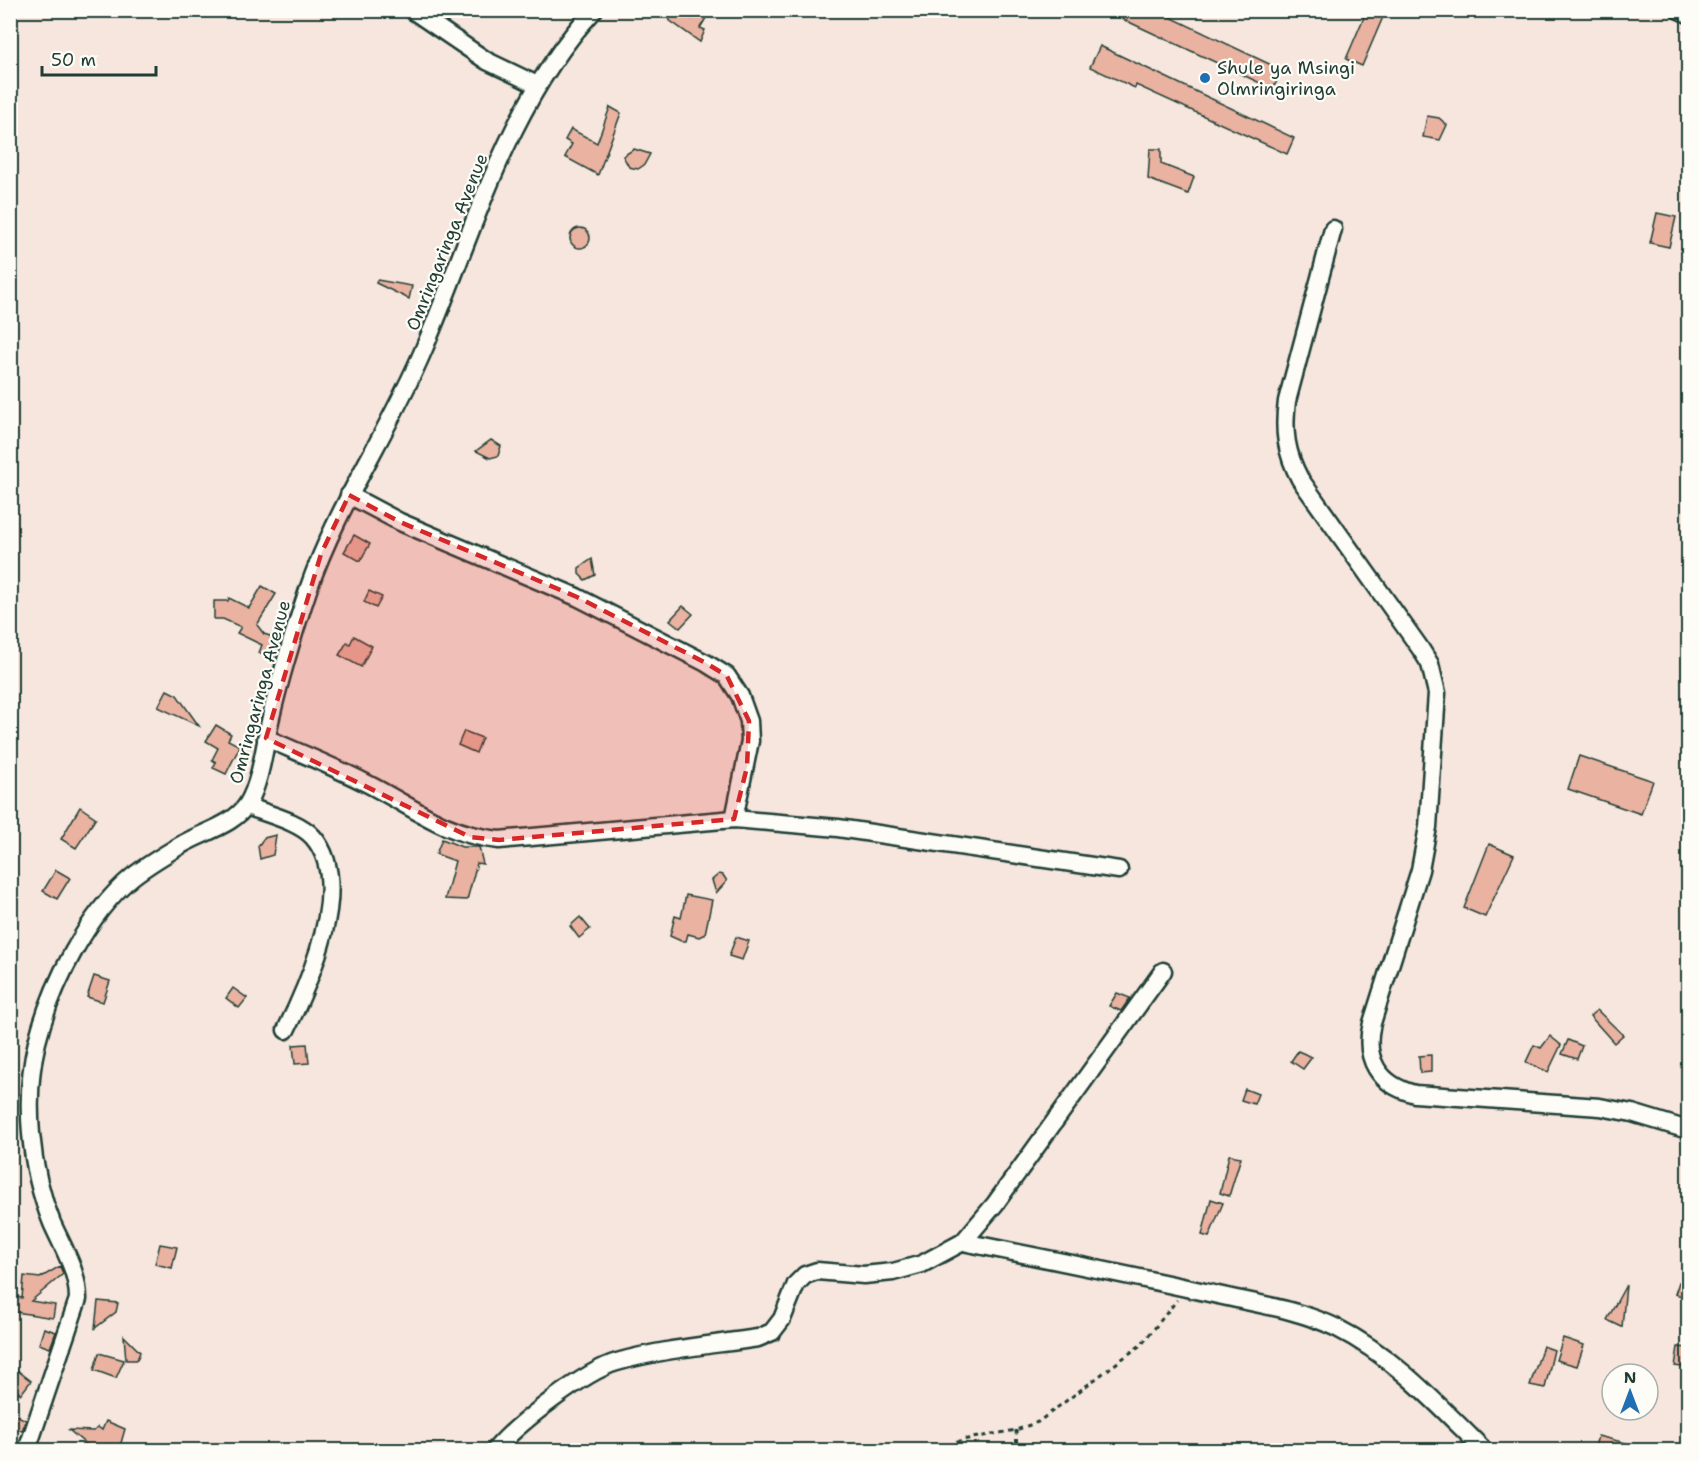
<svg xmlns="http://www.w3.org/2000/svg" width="1699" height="1461" font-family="'Shantell Sans',sans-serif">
<rect width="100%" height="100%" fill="#f7e6dd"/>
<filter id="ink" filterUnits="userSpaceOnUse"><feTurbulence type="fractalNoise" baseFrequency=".0167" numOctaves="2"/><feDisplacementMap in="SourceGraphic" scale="12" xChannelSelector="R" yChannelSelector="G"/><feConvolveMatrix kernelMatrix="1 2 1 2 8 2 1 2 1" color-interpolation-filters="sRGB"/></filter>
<g filter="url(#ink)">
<!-- building -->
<g fill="#eab2a0" stroke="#1f3d34" stroke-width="1.5">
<polygon points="1103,10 1171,10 1168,16 1282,70 1273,89"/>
<polygon points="1367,10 1386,10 1362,66 1346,59"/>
<polygon points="681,11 692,19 696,12 706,18 700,28 705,30 700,42 669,20 672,15 677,17"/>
<polygon points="1100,46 1294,138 1287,154 1136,85 1135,88 1090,67"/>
<polygon points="610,107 621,113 598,175 565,157 572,144 565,140 571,129 597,143"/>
<polygon points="1427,116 1439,118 1447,125 1440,140 1423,137"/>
<polygon points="634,149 650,154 644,165 638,169 629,167 623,156"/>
<polygon points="1150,149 1161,149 1161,164 1194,177 1188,194 1148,179"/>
<polygon points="1657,213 1676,217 1669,247 1650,243"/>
<circle cx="580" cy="238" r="10"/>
<polygon points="377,280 412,286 409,299 376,283"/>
<polygon points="491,440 501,446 498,456 490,458 476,451"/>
<polygon points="354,535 370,544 360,561 344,552"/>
<polygon points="592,559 595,575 585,580 579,574 579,568"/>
<polygon points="262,586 276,594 257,625 264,634 279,639 274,657 259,653 262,645 237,633 241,627 223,619 214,619 214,601 228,601 229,598 249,608"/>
<polygon points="369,591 382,597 376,608 364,602"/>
<polygon points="683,606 693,614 680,628 670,620"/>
<polygon points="354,636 372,646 361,667 339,655 347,642 350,644"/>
<polygon points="167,690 177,695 199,726 158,707"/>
<polygon points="216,725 231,734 228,740 240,746 226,774 213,768 216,762 212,760 218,748 206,741"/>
<polygon points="464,731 482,738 476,753 458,745"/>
<polygon points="1579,756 1653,781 1641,814 1568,789"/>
<polygon points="80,807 96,818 76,848 61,839"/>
<polygon points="276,835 273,855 260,859 258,846 264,838"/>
<polygon points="442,839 462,847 479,847 483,864 477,863 467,900 445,899 455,861 436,854"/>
<polygon points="1489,844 1514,855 1485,917 1464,908"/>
<polygon points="56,870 70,878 57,899 43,891"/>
<polygon points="719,874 723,875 727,881 716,893 712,880"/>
<polygon points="686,895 712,900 705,934 699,937 688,934 686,941 681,941 670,936 675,916 681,918"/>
<polygon points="580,917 590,929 579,938 570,926"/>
<polygon points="736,937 749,941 742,960 729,956"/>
<polygon points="94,976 110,981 103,1002 87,997"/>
<polygon points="233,988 247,998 239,1008 226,998"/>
<polygon points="1117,993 1130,998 1121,1011 1109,1006"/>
<polygon points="1597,1010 1623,1035 1614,1043 1590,1016"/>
<polygon points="1550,1036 1561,1045 1548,1072 1526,1062 1534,1045 1541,1048"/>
<polygon points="1568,1040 1582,1046 1577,1059 1562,1054"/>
<polygon points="307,1044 309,1063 295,1064 293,1045"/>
<polygon points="1298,1051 1312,1057 1303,1069 1291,1061"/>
<polygon points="1431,1055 1431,1072 1420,1073 1419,1056"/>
<polygon points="1245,1089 1258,1094 1254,1104 1241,1100"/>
<polygon points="1229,1155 1241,1157 1229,1196 1220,1193"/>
<polygon points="1211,1199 1223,1203 1209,1237 1202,1235"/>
<polygon points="160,1244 177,1247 172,1268 155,1264"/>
<polygon points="60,1266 63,1274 31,1301 55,1305 53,1318 10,1311 10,1296 22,1298 24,1276 40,1278"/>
<polygon points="1679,1282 1689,1285 1689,1298 1675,1294"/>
<polygon points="1626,1285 1622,1327 1607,1320"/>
<polygon points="98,1301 118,1303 116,1312 95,1328"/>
<polygon points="44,1328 56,1332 50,1348 39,1344"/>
<polygon points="124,1336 140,1352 137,1360 126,1360"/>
<polygon points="1563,1338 1584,1345 1577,1366 1556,1360"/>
<polygon points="1543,1346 1554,1350 1545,1388 1530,1385"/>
<polygon points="1678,1347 1689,1348 1689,1368 1675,1366"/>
<polygon points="99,1353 124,1360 116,1378 94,1370"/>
<polygon points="17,1370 31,1381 21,1394 10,1387 10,1379"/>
<polygon points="10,1412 26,1420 22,1431 10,1426"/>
<polygon points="106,1421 125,1429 119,1450 93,1450 69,1430 94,1431 98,1427 102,1430"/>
<polygon points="1598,1436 1638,1446 1637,1450 1594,1450"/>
</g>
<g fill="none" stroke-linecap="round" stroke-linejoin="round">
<defs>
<g id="street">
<polyline points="412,10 487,61 537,85"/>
<polyline points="1679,10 1688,14"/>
<path d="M1333,229L1287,401C1283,431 1286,453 1300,479L1420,648L1430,664L1437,693L1428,827L1420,870L1372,1023C1363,1059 1379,1085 1415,1094L1600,1107L1632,1113L1688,1130"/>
<polyline points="349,495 400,522 577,597 706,663 727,676 740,696 749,721 750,741 734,819"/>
<path d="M266,738C300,753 335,767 368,784C415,808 444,834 499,840L734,819L838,828L1119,870"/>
<path d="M247,806C266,814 299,821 313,837C354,884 309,983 286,1030"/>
<path d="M963,1242C1048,1259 1134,1276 1218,1295C1258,1304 1300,1310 1337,1328C1395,1357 1439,1406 1484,1450"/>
<path d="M27,1450L78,1299C78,1271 63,1248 52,1223C30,1169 23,1099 37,1042C51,986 87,914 132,877C147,865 164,855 181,845C202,832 235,825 248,803C261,782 265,742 271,717C281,674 294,632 308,590C337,506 388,433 423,351C473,235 506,105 594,10"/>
<path d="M495,1450C517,1424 585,1371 617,1362C662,1349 712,1345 758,1338L772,1332L782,1319L796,1284L805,1275L817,1271L864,1275L893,1272L922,1264L963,1242L995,1204L1163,971"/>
</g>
</defs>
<!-- street casing -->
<use href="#street" stroke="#1f3d34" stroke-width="21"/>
<!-- path -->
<g stroke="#1f3d34" stroke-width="3" stroke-dasharray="4.5 4.5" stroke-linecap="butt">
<polyline points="1016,1430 1017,1450"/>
<polyline points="940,1450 962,1440 1016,1430 1038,1422 1142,1344 1177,1300"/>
</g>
<!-- street -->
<use href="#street" stroke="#fdfcf7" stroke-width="16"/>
</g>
</g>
<!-- marked area -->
<path fill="#d62828" fill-opacity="0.2" stroke="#d62828" stroke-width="4.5" stroke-dasharray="12 8" stroke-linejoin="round" d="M349,495L400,522L577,597L706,663L727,676L749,721L747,767L734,819L499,840L470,837L266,738L321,554Z"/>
<!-- markers -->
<circle fill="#1f6fb2" stroke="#fdfcf7" stroke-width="2" cx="1205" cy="78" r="6"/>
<g text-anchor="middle" stroke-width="4.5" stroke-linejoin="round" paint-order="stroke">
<!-- poi labels -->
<g font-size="18" fill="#1f3d34" stroke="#fdfcf7" text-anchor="start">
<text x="1217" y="74">Shule ya Msingi<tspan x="1217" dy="21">Olmringiringa</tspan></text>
</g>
<!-- street labels -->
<g font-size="18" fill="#1f3d34" stroke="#fdfcf7">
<text transform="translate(447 242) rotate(-68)" y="6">Omringaringa Avenue</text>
<text transform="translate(260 692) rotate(-75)" y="6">Omringaringa Avenue</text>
</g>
</g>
<!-- margin -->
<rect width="1699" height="1461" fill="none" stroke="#fdfcf7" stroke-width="36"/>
<rect x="18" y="18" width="1663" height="1425" fill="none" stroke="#1f3d34" stroke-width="2" filter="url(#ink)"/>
<!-- north arrow -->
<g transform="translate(1630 1392)"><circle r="28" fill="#fdfcf7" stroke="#a4b0a9" stroke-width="1.5"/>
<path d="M0-4.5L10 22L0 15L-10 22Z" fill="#1f6fb2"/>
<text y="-9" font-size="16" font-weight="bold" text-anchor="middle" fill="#1f3d34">N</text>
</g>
<!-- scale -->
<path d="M42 66v9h114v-9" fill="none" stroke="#1f3d34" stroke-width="3"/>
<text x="51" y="66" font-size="18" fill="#1f3d34" stroke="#fdfcf7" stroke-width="4.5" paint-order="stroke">50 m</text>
</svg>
